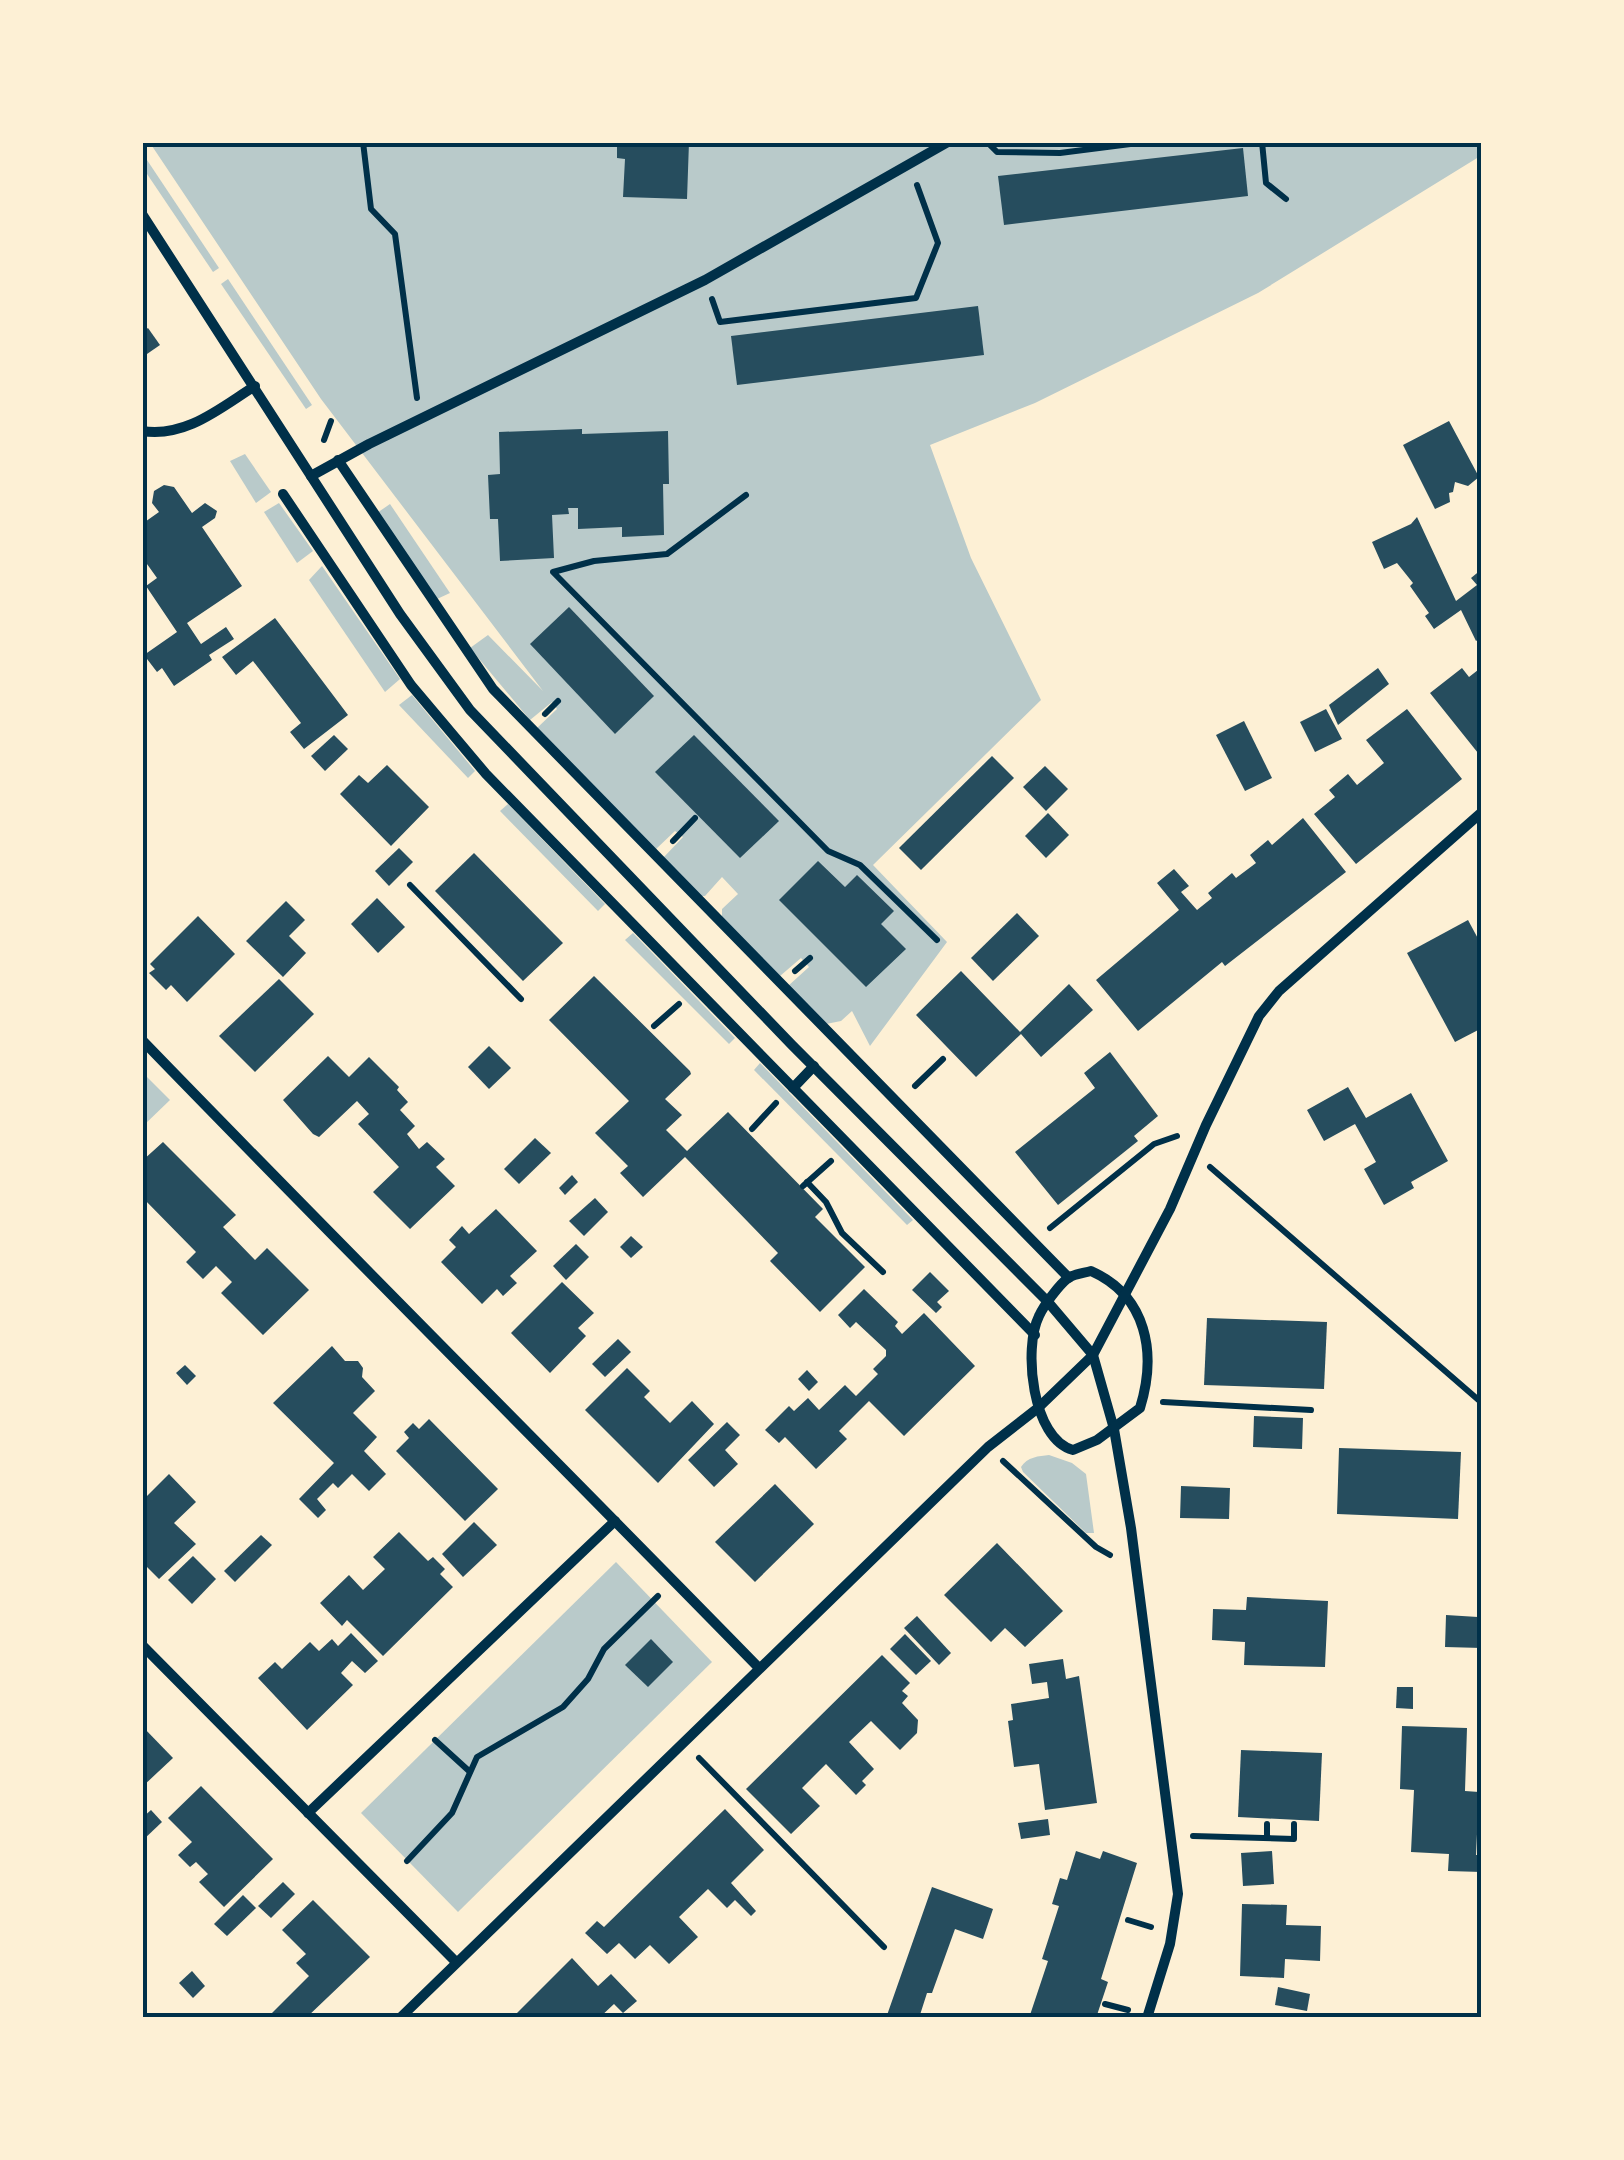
<svg xmlns="http://www.w3.org/2000/svg" width="1624" height="2160" font-family="Rubik,sans-serif">
<rect width="100%" height="100%" fill="#fdf0d5"/>
<!-- green -->
<g fill="#b9caca">
<polygon points="1481,142 1482,155 1258,293 1035,403 930,445 971,558 1041,700 873,865 947,942 870,1046 852,1011 841,1021 826,1024 788,986 809,967 801,958 780,976 722,917 722,909 738,894 722,877 705,896 700,896 663,858 683,837 675,831 655,850 537,728 557,709 552,702 530,720 470,648 488,635 543,691 321,399 150,143"/>
<polygon points="143,154 219,268 213,272 143,168"/>
<polygon points="228,279 312,405 306,409 221,284"/>
<polygon points="245,454 271,492 256,503 230,461"/>
<polygon points="279,503 313,551 297,563 264,512"/>
<polygon points="390,504 450,593 437,599 377,513"/>
<polygon points="322,566 400,679 385,692 309,580"/>
<polygon points="412,695 475,771 468,778 399,705"/>
<polygon points="508,804 605,904 598,911 500,811"/>
<polygon points="633,933 735,1038 729,1044 625,940"/>
<polygon points="760,1063 913,1220 907,1225 754,1070"/>
<polygon points="143,1073 170,1100 143,1126 142,1126"/>
<path d="M1049,1455L1072,1463L1086,1474L1094,1533H1086L1023,1472L1021,1467C1027,1457 1039,1456 1049,1455Z"/>
<polygon points="616,1562 712,1662 458,1912 361,1813"/>
</g>
<!-- building -->
<g fill="#264d5e">
<polygon points="617,142 689,142 687,199 623,197 625,159 617,158"/>
<polygon points="1243,148 1248,196 1004,225 998,176"/>
<polygon points="978,306 984,355 737,385 731,336"/>
<polygon points="148,328 160,345 147,354 142,348 142,332"/>
<polygon points="1449,421 1479,477 1468,486 1455,482 1453,492 1449,493 1450,502 1435,509 1403,445"/>
<polygon points="582,429 582,434 668,431 669,484 663,484 664,535 622,537 622,527 578,529 578,508 568,508 569,514 552,515 554,558 500,561 498,519 490,519 488,475 500,474 499,432"/>
<polygon points="164,485 174,487 192,513 205,503 217,511 215,518 202,527 242,586 187,623 201,644 226,627 234,639 209,655 212,660 174,686 162,668 157,672 144,655 177,632 146,586 157,578 142,557 142,524 159,512 152,503 154,491"/>
<polygon points="1417,517 1456,601 1477,585 1471,578 1482,569 1482,637 1476,641 1461,610 1434,629 1425,616 1429,613 1410,586 1413,583 1397,563 1384,569 1372,542 1411,524"/>
<polygon points="569,607 654,696 615,734 530,644"/>
<polygon points="275,618 348,715 304,749 290,732 301,723 253,661 236,675 222,657"/>
<polygon points="1378,668 1389,684 1338,725 1329,705"/>
<polygon points="1462,668 1469,677 1478,670 1482,675 1482,758 1430,693"/>
<polygon points="1326,709 1342,739 1315,752 1300,722"/>
<polygon points="1407,709 1462,779 1356,864 1314,814 1335,797 1329,790 1348,774 1357,785 1384,763 1366,740"/>
<polygon points="1244,721 1272,778 1245,791 1216,735"/>
<polygon points="334,735 348,749 325,771 311,756"/>
<polygon points="694,735 779,821 740,858 655,772"/>
<polygon points="992,756 1014,778 921,870 899,848"/>
<polygon points="387,765 429,807 391,846 340,794 359,775 368,783"/>
<polygon points="1045,766 1068,789 1046,811 1023,787"/>
<polygon points="1048,813 1069,835 1046,858 1025,836"/>
<polygon points="1303,818 1346,872 1225,966 1222,962 1138,1031 1096,980 1179,910 1157,883 1174,869 1189,886 1181,892 1197,910 1212,898 1208,893 1232,873 1236,878 1256,863 1250,855 1268,840 1272,845"/>
<polygon points="399,848 413,862 389,886 375,871"/>
<polygon points="474,853 563,943 523,981 435,891"/>
<polygon points="818,861 845,887 857,875 894,911 881,924 906,949 866,987 779,900"/>
<polygon points="377,898 405,927 378,953 351,924"/>
<polygon points="286,901 305,920 289,936 306,953 283,977 246,941"/>
<polygon points="1017,913 1039,936 993,981 971,958"/>
<polygon points="198,916 235,954 187,1002 171,985 166,990 149,973 155,969 150,964"/>
<polygon points="1468,920 1482,946 1482,1028 1455,1042 1407,953"/>
<polygon points="961,971 1020,1032 1069,984 1093,1010 1041,1057 1021,1034 976,1077 916,1015"/>
<polygon points="594,976 690,1071 691,1074 665,1099 682,1115 666,1130 687,1151 728,1112 823,1209 815,1217 865,1267 820,1312 770,1261 778,1253 685,1157 643,1197 620,1173 628,1166 595,1133 629,1101 549,1020"/>
<polygon points="279,979 314,1014 255,1072 219,1036"/>
<polygon points="489,1046 511,1068 489,1089 468,1067"/>
<polygon points="1110,1052 1158,1116 1134,1136 1138,1141 1058,1205 1015,1152 1095,1088 1084,1073"/>
<polygon points="328,1056 349,1077 369,1057 399,1087 397,1090 408,1102 400,1110 415,1126 407,1134 419,1149 427,1142 445,1159 436,1167 455,1186 410,1229 373,1192 399,1167 358,1124 369,1114 357,1101 319,1137 313,1134 283,1100"/>
<polygon points="1348,1087 1366,1118 1411,1093 1448,1161 1411,1182 1414,1188 1384,1205 1364,1169 1376,1162 1355,1124 1324,1141 1307,1110"/>
<polygon points="535,1138 551,1153 519,1184 504,1169"/>
<polygon points="163,1142 236,1215 223,1227 255,1260 267,1248 309,1290 263,1335 221,1293 232,1282 216,1266 203,1279 186,1262 196,1252 142,1197 142,1161"/>
<polygon points="572,1175 578,1182 565,1195 559,1188"/>
<polygon points="595,1198 608,1212 584,1236 569,1221"/>
<polygon points="496,1209 537,1251 510,1276 517,1283 503,1296 497,1289 482,1304 441,1262 456,1247 449,1240 462,1226 469,1234"/>
<polygon points="631,1236 643,1247 631,1258 620,1247"/>
<polygon points="576,1244 589,1257 566,1280 553,1266"/>
<polygon points="930,1272 949,1291 937,1302 942,1307 936,1313 912,1290"/>
<polygon points="562,1282 594,1313 578,1328 586,1336 550,1373 511,1333"/>
<polygon points="864,1289 898,1322 895,1326 902,1334 924,1313 975,1366 904,1436 869,1401 839,1431 847,1439 816,1469 785,1437 779,1443 765,1430 789,1406 794,1411 808,1398 819,1410 845,1385 856,1396 878,1374 873,1369 886,1356 886,1350 856,1322 850,1328 838,1315"/>
<polygon points="1207,1318 1327,1322 1324,1389 1204,1385"/>
<polygon points="618,1339 631,1352 605,1377 592,1364"/>
<polygon points="332,1346 345,1361 358,1361 363,1368 362,1377 375,1391 353,1413 377,1437 364,1451 386,1474 369,1491 352,1474 338,1488 333,1483 317,1499 326,1510 318,1518 299,1499 334,1463 273,1403"/>
<polygon points="185,1365 196,1376 187,1385 176,1373"/>
<polygon points="627,1368 650,1391 644,1397 670,1423 692,1401 714,1424 658,1483 585,1410"/>
<polygon points="807,1370 818,1382 809,1391 798,1379"/>
<polygon points="1254,1416 1303,1418 1302,1449 1253,1447"/>
<polygon points="429,1419 498,1489 465,1521 396,1451 409,1438 404,1432 413,1423 419,1429"/>
<polygon points="727,1422 740,1435 725,1450 738,1464 714,1487 688,1460"/>
<polygon points="1339,1448 1461,1452 1458,1519 1337,1514"/>
<polygon points="169,1474 196,1502 174,1523 196,1544 159,1579 142,1562 142,1491 147,1496"/>
<polygon points="775,1484 814,1524 755,1582 715,1542"/>
<polygon points="1181,1486 1230,1488 1229,1519 1180,1518"/>
<polygon points="474,1522 497,1545 463,1577 442,1554"/>
<polygon points="399,1532 428,1561 433,1557 445,1569 440,1574 453,1587 383,1656 347,1620 342,1626 320,1603 349,1575 363,1590 385,1569 373,1557"/>
<polygon points="261,1535 272,1545 235,1582 224,1571"/>
<polygon points="997,1543 1063,1611 1025,1647 1005,1628 991,1642 944,1595"/>
<polygon points="193,1556 216,1579 192,1604 168,1580"/>
<polygon points="1247,1597 1328,1601 1325,1667 1244,1665 1245,1642 1212,1640 1213,1609 1246,1610"/>
<polygon points="1446,1615 1478,1617 1482,1648 1445,1647"/>
<polygon points="917,1616 951,1653 939,1665 904,1628"/>
<polygon points="351,1633 378,1661 365,1673 352,1661 341,1673 353,1685 307,1730 258,1678 275,1662 282,1669 310,1642 319,1651 332,1639 338,1646"/>
<polygon points="905,1634 931,1661 916,1675 890,1649"/>
<polygon points="651,1639 673,1662 648,1687 625,1665"/>
<polygon points="882,1655 910,1683 902,1691 908,1696 902,1703 918,1720 917,1733 900,1750 871,1721 849,1742 874,1769 862,1781 866,1785 856,1795 826,1764 802,1788 820,1806 791,1834 746,1789"/>
<polygon points="1063,1659 1066,1679 1079,1676 1097,1803 1045,1810 1039,1764 1014,1767 1008,1721 1013,1720 1011,1704 1049,1698 1047,1682 1032,1684 1029,1664"/>
<polygon points="1397,1687 1413,1687 1413,1709 1396,1708"/>
<polygon points="142,1726 173,1758 142,1787"/>
<polygon points="1402,1726 1467,1728 1465,1791 1479,1792 1476,1855 1482,1855 1482,1872 1448,1871 1449,1854 1411,1852 1414,1790 1400,1789"/>
<polygon points="1241,1750 1322,1753 1319,1821 1238,1817"/>
<polygon points="201,1786 273,1859 224,1907 199,1882 208,1874 196,1862 190,1867 178,1855 192,1842 168,1818"/>
<polygon points="725,1809 764,1850 731,1883 756,1911 751,1916 735,1900 727,1908 708,1889 679,1917 698,1937 669,1964 650,1945 635,1959 619,1943 607,1954 585,1933 597,1921 604,1927"/>
<polygon points="151,1810 162,1822 142,1841 142,1818"/>
<polygon points="1048,1819 1050,1835 1021,1839 1018,1823"/>
<polygon points="1076,1851 1100,1859 1103,1851 1137,1863 1101,1979 1108,1982 1096,2018 1029,2018 1048,1961 1042,1959 1059,1906 1052,1904 1060,1878 1067,1880"/>
<polygon points="1272,1851 1274,1884 1243,1886 1241,1853"/>
<polygon points="283,1882 295,1894 271,1918 258,1906"/>
<polygon points="932,1887 993,1909 983,1939 955,1929 932,1993 927,1993 919,2018 886,2018"/>
<polygon points="243,1895 256,1908 227,1936 214,1924"/>
<polygon points="313,1900 370,1957 306,2018 267,2018 309,1976 296,1963 306,1954 282,1930"/>
<polygon points="1242,1904 1287,1905 1286,1925 1321,1926 1320,1961 1285,1959 1284,1978 1240,1976"/>
<polygon points="572,1958 598,1986 611,1974 637,2001 623,2013 614,2004 599,2018 512,2018"/>
<polygon points="192,1971 205,1986 193,1998 179,1983"/>
<polygon points="1278,1987 1310,1994 1307,2011 1275,2005"/>
</g>
<g fill="none" stroke-linecap="round" stroke-linejoin="round">
<!-- path -->
<g stroke="#003049" stroke-width="6">
<polyline points="363,142 371,209 395,234 417,398"/>
<polyline points="987,142 997,152 1060,153 1146,142"/>
<polyline points="1262,142 1266,183 1286,199"/>
<polyline points="712,299 720,322 916,298 938,243 917,185"/>
<polyline points="324,440 331,421"/>
<polyline points="746,495 667,554 594,561 553,572 828,851 860,865 937,940"/>
<polyline points="545,714 558,701"/>
<polyline points="673,841 695,818"/>
<polyline points="410,885 521,999"/>
<polyline points="795,971 810,958"/>
<polyline points="654,1026 679,1004"/>
<polyline points="915,1086 943,1059"/>
<polyline points="752,1129 776,1103"/>
<polyline points="1210,1167 1482,1403"/>
<polyline points="807,1182 826,1202 842,1233 883,1272"/>
<polyline points="803,1186 831,1161"/>
<polyline points="1050,1228 1154,1144 1177,1136"/>
<polyline points="1163,1402 1311,1410"/>
<polyline points="1003,1461 1096,1547 1110,1555"/>
<polyline points="435,1740 469,1771"/>
<polyline points="699,1758 884,1947"/>
<polyline points="1267,1824 1267,1838"/>
<polyline points="1193,1836 1294,1839 1294,1824"/>
<polyline points="407,1861 452,1813 477,1757 563,1707 588,1679 604,1649 658,1596"/>
<polyline points="1128,1920 1151,1927"/>
<polyline points="1105,2004 1128,2010"/>
</g>
<!-- minor -->
<g stroke="#003049" stroke-width="10">
<polyline points="142,214 400,614 470,710 792,1045 1048,1302 1093,1355 1114,1429 1131,1528 1178,1894 1170,1944 1147,2018"/>
<path d="M142,431C186,438 220,408 255,386"/>
<polyline points="338,460 493,689 1069,1278"/>
<polyline points="311,476 369,444 705,280 948,142"/>
<polyline points="283,494 411,685 486,774 1035,1335"/>
<path d="M142,1040C346,1251 554,1458 759,1668"/>
<polyline points="793,1088 814,1066"/>
<path d="M1091,1271C1147,1296 1157,1353 1140,1408L1097,1440L1073,1450C1032,1439 1023,1348 1039,1316C1044,1305 1059,1285 1068,1278C1074,1274 1084,1273 1091,1271Z"/>
<polyline points="142,1645 456,1962"/>
<polyline points="308,1813 615,1521"/>
<polyline points="400,2018 988,1447 1038,1408 1093,1355 1170,1209 1206,1125 1259,1016 1279,991 1482,812"/>
</g>
</g>
<!-- border -->
<rect width="1624" height="2160" fill="none" stroke="#fdf0d5" stroke-width="290"/>
<rect x="145" y="145" width="1334" height="1870" fill="none" stroke="#003049" stroke-width="4"/>
</svg>
